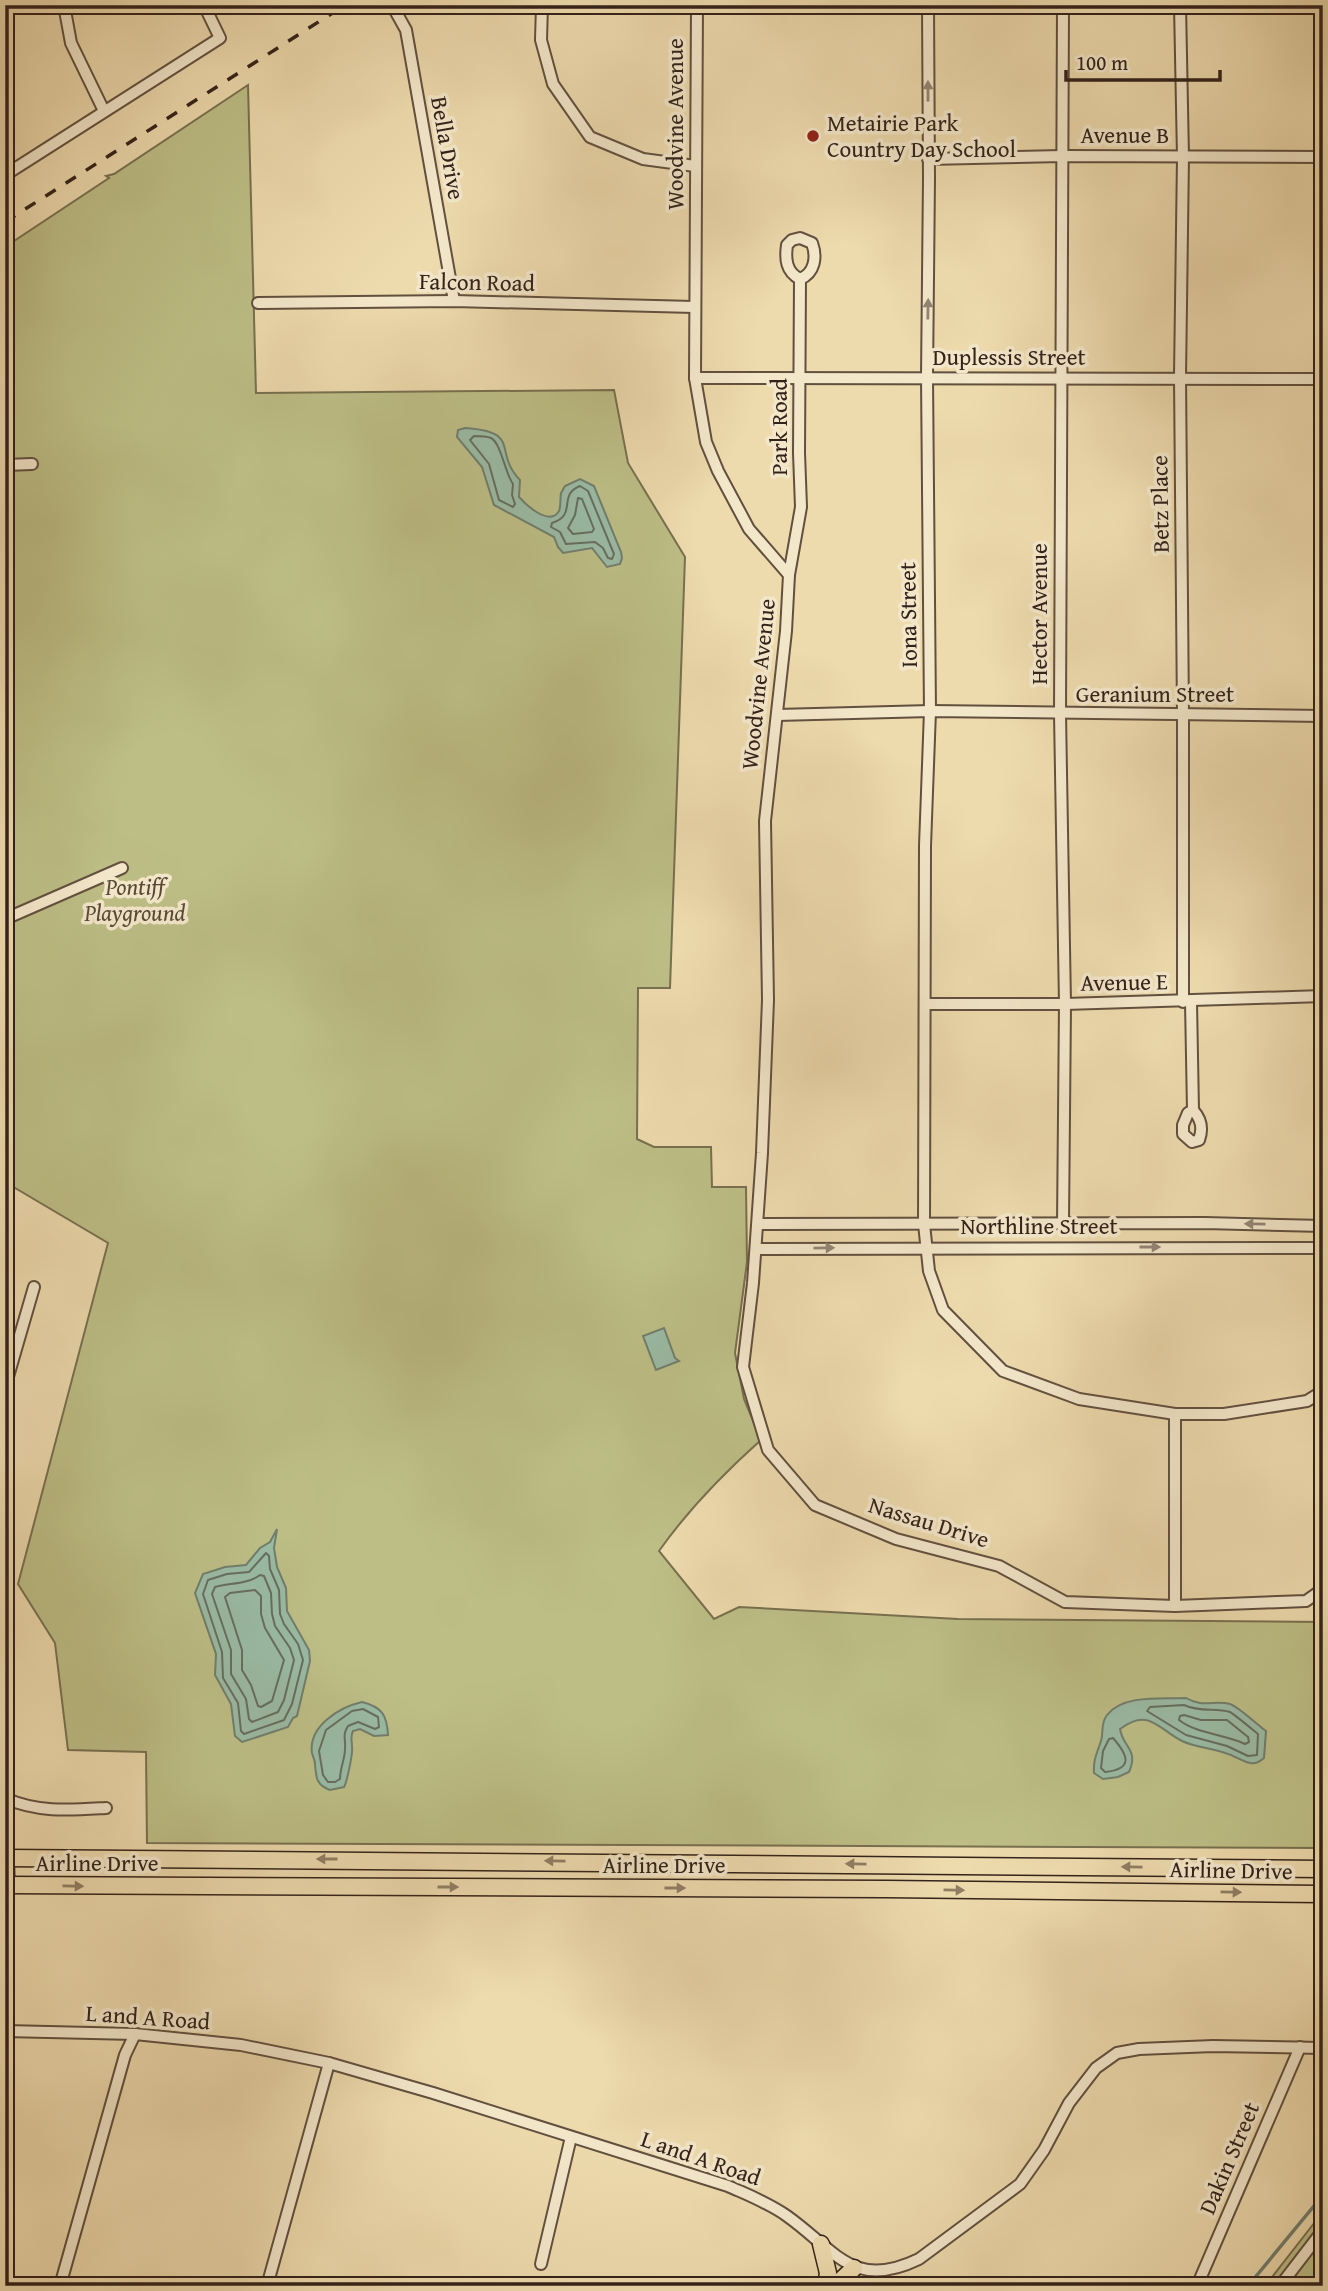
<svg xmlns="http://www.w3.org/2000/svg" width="1328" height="2291" font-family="'Gentium Book Plus',serif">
<rect width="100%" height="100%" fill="#eddaad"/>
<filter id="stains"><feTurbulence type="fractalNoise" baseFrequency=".00286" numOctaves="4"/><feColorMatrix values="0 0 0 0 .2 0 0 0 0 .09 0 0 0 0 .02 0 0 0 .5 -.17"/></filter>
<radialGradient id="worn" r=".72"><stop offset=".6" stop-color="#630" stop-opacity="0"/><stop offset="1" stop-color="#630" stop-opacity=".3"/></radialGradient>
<!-- green -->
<g fill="#bdbe86" stroke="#787050" stroke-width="2">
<path d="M248,85L256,393L614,390L628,463L685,557L670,988H638L637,1139L654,1147H711L712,1187H746L747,1262L735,1353L744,1399L761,1440C724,1473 688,1510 659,1551L714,1619L739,1607L958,1619L1323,1622V1848L147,1843L146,1752L68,1750L55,1643L18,1584L108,1243L5,1182V247L109,178L106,176L114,174Z"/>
<polygon points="1322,2213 1323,2286 1265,2286"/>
</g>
<!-- water -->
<g fill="#9abba5" stroke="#717e6d" stroke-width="2">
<path d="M465,428C523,432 492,451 520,480L519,497C526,505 550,527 559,511C561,507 560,498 561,493L565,486L580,479L594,486L621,552L622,558L620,564L607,567L592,548L563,553L558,547L554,537L494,505L482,467L457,437L458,430Z"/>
<polygon points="664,1328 675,1358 679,1361 656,1370 643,1336"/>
<polygon points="277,1529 274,1548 277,1567 286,1588 287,1611 309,1650 310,1661 297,1716 293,1718 288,1727 242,1742 235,1736 231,1704 215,1675 216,1654 195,1593 203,1574 225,1567 246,1565 260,1548 270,1542"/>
<path d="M1186,1698C1203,1708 1214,1700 1230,1704C1236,1705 1259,1726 1266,1731L1264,1758C1259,1762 1256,1764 1250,1763C1244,1762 1240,1759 1235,1757C1218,1748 1199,1749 1182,1741C1158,1729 1149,1707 1120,1729C1123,1748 1139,1749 1129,1772L1118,1777L1103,1779L1094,1773C1093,1760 1097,1753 1101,1741C1104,1732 1100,1724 1107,1715C1123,1694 1163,1699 1186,1698Z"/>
<path d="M362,1702C382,1707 387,1715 388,1735L374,1736L360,1729L353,1731C350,1737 352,1740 352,1747C353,1753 347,1782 344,1787L330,1790C316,1785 316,1777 315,1764C315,1760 313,1757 312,1753C308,1726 340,1707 362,1702Z"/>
</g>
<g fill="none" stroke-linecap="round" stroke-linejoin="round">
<!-- shore -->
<g stroke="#666e60" stroke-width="2">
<path d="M474,436C480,436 486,436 491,438C501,443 505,473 513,484L512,495L515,504L513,507L499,500L489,464L470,440Z"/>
<path d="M580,486L588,491L614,554L612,559L608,558L603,548L595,542L566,544L560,532L551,527L552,523C578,515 557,495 580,486Z"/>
<polygon points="578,498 582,499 594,529 592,532 573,534 568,528 575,515"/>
<polygon points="266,1553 269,1556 270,1569 279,1590 280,1614 284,1624 298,1644 303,1660 292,1704 284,1720 244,1734 241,1731 238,1703 223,1678 222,1652 203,1594 208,1580 227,1574 249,1572"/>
<path d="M260,1575L264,1576L271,1593L272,1614L275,1626L290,1648L294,1660L284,1700L278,1712L252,1722L249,1719L246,1699L231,1674V1650L212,1594L215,1587C230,1583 248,1584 260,1575Z"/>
<polygon points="255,1590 261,1596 261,1614 265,1628 284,1660 272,1701 261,1707 258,1706 251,1685 242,1670 242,1650 225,1597 230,1593"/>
<path d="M1184,1705C1201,1713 1216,1707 1230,1712C1234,1714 1253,1730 1258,1734L1257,1755L1248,1756L1227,1746L1186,1735L1147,1711L1150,1707Z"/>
<path d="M363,1709L378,1717L379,1727L375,1729L358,1722L348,1726C342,1735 346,1740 345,1749C345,1759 340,1768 340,1779L335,1782H328L323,1775L319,1751L326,1730L352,1711Z"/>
<path d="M1184,1715L1201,1720H1227L1248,1737L1249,1742L1245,1744C1224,1734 1197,1734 1179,1720L1180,1716Z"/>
<path d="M1113,1738C1128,1755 1134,1769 1105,1772L1101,1768L1103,1751L1109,1739Z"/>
</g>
<!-- stream -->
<polyline stroke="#717e6d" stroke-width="3.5" points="1248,2286 1323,2195"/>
<defs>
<g id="minor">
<polyline points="64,5 71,43 104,111"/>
<polyline points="392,5 406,30 454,301"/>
<polyline points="542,5 541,40 553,84 590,137 643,159 695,166"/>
<polyline points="697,5 695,378 706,442 718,471 749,529 789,575 786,631 765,821 768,1000 762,1153 753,1283 743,1367 768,1450 815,1505 896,1539 999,1566 1065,1602 1175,1606 1306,1601 1323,1589"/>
<polyline points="928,5 929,178 927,377 930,711 925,846 924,1224 929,1271 943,1310 1003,1371 1079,1399 1175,1414 1224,1414 1307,1401 1323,1391"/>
<polyline points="1063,5 1060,714 1065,1004 1063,1224"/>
<polyline points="1180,5 1183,157 1180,377 1183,714 1183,1002"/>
<polyline points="1320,158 1323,271"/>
<polyline points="928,159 1062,156 1323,157"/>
<polyline points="5,175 220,38 204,5"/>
<path d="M800,238L812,243C817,257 815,273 800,279C786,272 785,259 787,245L792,240Z"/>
<polyline points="258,303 454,301 694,307"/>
<polyline points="695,378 1323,379"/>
<polyline points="5,465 32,464"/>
<polyline points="789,575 801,507 799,453 800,279"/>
<polyline points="777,715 930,711 1323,716"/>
<polyline points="5,919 122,868"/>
<path d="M1191,1002L1193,1110L1188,1113L1183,1125V1134L1192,1142L1199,1140C1203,1129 1202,1120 1193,1110"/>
<polyline points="926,1004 1065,1004 1323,996"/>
<polyline points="758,1224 1205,1223 1323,1226"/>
<polyline points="756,1249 1323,1248"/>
<polyline points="5,1387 34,1287"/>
<polyline points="1175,1414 1175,1606"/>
<path d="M5,1798C38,1813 71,1810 106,1808"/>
<polyline points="5,1853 8,1858 9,1885"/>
<path d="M5,2031L135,2034L241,2045L329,2063L433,2093L728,2186C748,2195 769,2203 787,2216C835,2250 853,2291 919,2259L1020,2184L1044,2150L1069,2103L1096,2068L1117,2053L1139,2049L1213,2046L1323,2048"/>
<polyline points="541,2264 571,2137"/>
<polyline points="60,2286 125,2055 135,2034"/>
<polyline points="267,2286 329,2063"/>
<polyline points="1197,2286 1300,2047"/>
<polyline points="1280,2286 1323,2230"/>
</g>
<g id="highway">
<polyline points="5,1858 1323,1869"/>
<polyline points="5,1885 886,1889 1323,1894"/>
<polyline points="821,2244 828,2273 826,2286"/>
<polyline points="835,2286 854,2268"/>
</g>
</defs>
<!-- minor casing -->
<use href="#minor" stroke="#62503f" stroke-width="14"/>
<!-- highway casing -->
<use href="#highway" stroke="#33221a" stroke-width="19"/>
<!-- minor -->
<use href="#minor" stroke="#f3e7ca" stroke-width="10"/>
<!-- highway -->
<use href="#highway" stroke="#eddaad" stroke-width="16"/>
<!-- rail -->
<polyline stroke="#33221a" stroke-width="3.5" stroke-dasharray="12 12" stroke-linecap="butt" points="5,222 345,5"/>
</g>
<!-- one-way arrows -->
<defs><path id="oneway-solid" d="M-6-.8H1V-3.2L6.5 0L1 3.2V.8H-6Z" transform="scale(1.75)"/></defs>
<g fill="#938472">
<use href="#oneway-solid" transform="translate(928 91) rotate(-90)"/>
<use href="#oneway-solid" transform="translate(928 309) rotate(-89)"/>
<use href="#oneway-solid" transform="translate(1255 1224) rotate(-179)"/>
<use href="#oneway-solid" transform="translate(1150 1247)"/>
<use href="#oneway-solid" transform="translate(824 1248) rotate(-1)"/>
</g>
<g fill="#907e64">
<use href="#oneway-solid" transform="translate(327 1859) rotate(-180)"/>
<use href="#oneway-solid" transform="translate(555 1861) rotate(-179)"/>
<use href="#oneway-solid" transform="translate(856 1864) rotate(-179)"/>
<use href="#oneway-solid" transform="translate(1132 1867) rotate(-179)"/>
<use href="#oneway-solid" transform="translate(73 1886) rotate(1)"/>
<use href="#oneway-solid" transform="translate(448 1887)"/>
<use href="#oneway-solid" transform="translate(675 1888)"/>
<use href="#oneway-solid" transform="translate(954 1890) rotate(1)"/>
<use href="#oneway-solid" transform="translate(1231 1892) rotate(1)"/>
</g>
<!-- markers -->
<circle fill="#8f2418" stroke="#f3e7ca" stroke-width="2.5" cx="813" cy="136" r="7"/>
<g text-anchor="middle" stroke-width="7" stroke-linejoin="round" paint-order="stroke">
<!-- poi labels -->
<g font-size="23" fill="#33221a" stroke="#f3e7ca" text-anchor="start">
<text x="827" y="131">Metairie Park<tspan x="827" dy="26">Country Day School</tspan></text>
</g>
<!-- street labels -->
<g font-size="23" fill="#33221a" stroke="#f3e7ca">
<text transform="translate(675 124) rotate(-90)" y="8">Woodvine Avenue</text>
<text x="1125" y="143">Avenue B</text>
<text transform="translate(448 148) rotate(80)" y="8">Bella Drive</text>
<text transform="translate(477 282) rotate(1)" y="8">Falcon Road</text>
<text x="1009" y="365">Duplessis Street</text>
<text transform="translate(779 427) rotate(-90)" y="8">Park Road</text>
<text transform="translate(1160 504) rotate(-91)" y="8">Betz Place</text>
<text transform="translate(1039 614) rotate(-90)" y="8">Hector Avenue</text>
<text transform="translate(908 615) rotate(-91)" y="8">Iona Street</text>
<text transform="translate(758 684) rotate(-84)" y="8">Woodvine Avenue</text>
<text x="1155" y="702">Geranium Street</text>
<text transform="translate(1124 982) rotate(-1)" y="8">Avenue E</text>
<text x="1039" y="1234">Northline Street</text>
<text transform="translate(929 1522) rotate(17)" y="8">Nassau Drive</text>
<text x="97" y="1871">Airline Drive</text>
<text x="664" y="1873">Airline Drive</text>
<text transform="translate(1231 1870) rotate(1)" y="8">Airline Drive</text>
<text transform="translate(148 2017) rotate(4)" y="8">L and A Road</text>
<text transform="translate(701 2158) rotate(19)" y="8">L and A Road</text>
<text transform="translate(1229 2158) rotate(-67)" y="8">Dakin Street</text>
</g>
<!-- park labels -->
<g font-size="23" font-style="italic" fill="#564935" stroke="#f3e7ca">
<text x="135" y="895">Pontiff<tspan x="135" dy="26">Playground</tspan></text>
</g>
</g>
<!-- margin -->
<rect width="1328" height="2291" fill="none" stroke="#eddaad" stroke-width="28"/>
<rect x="7" y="7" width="1314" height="2277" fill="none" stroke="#33221a" stroke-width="3.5"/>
<rect x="14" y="14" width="1300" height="2263" fill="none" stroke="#33221a" stroke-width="2"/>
<!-- scale -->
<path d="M1066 70v10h154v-10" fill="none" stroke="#33221a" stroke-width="3.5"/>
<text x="1076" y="70" font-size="21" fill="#33221a" stroke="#f3e7ca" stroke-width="5" paint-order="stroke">100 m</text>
<rect width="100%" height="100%" filter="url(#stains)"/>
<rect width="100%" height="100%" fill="url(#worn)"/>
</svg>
